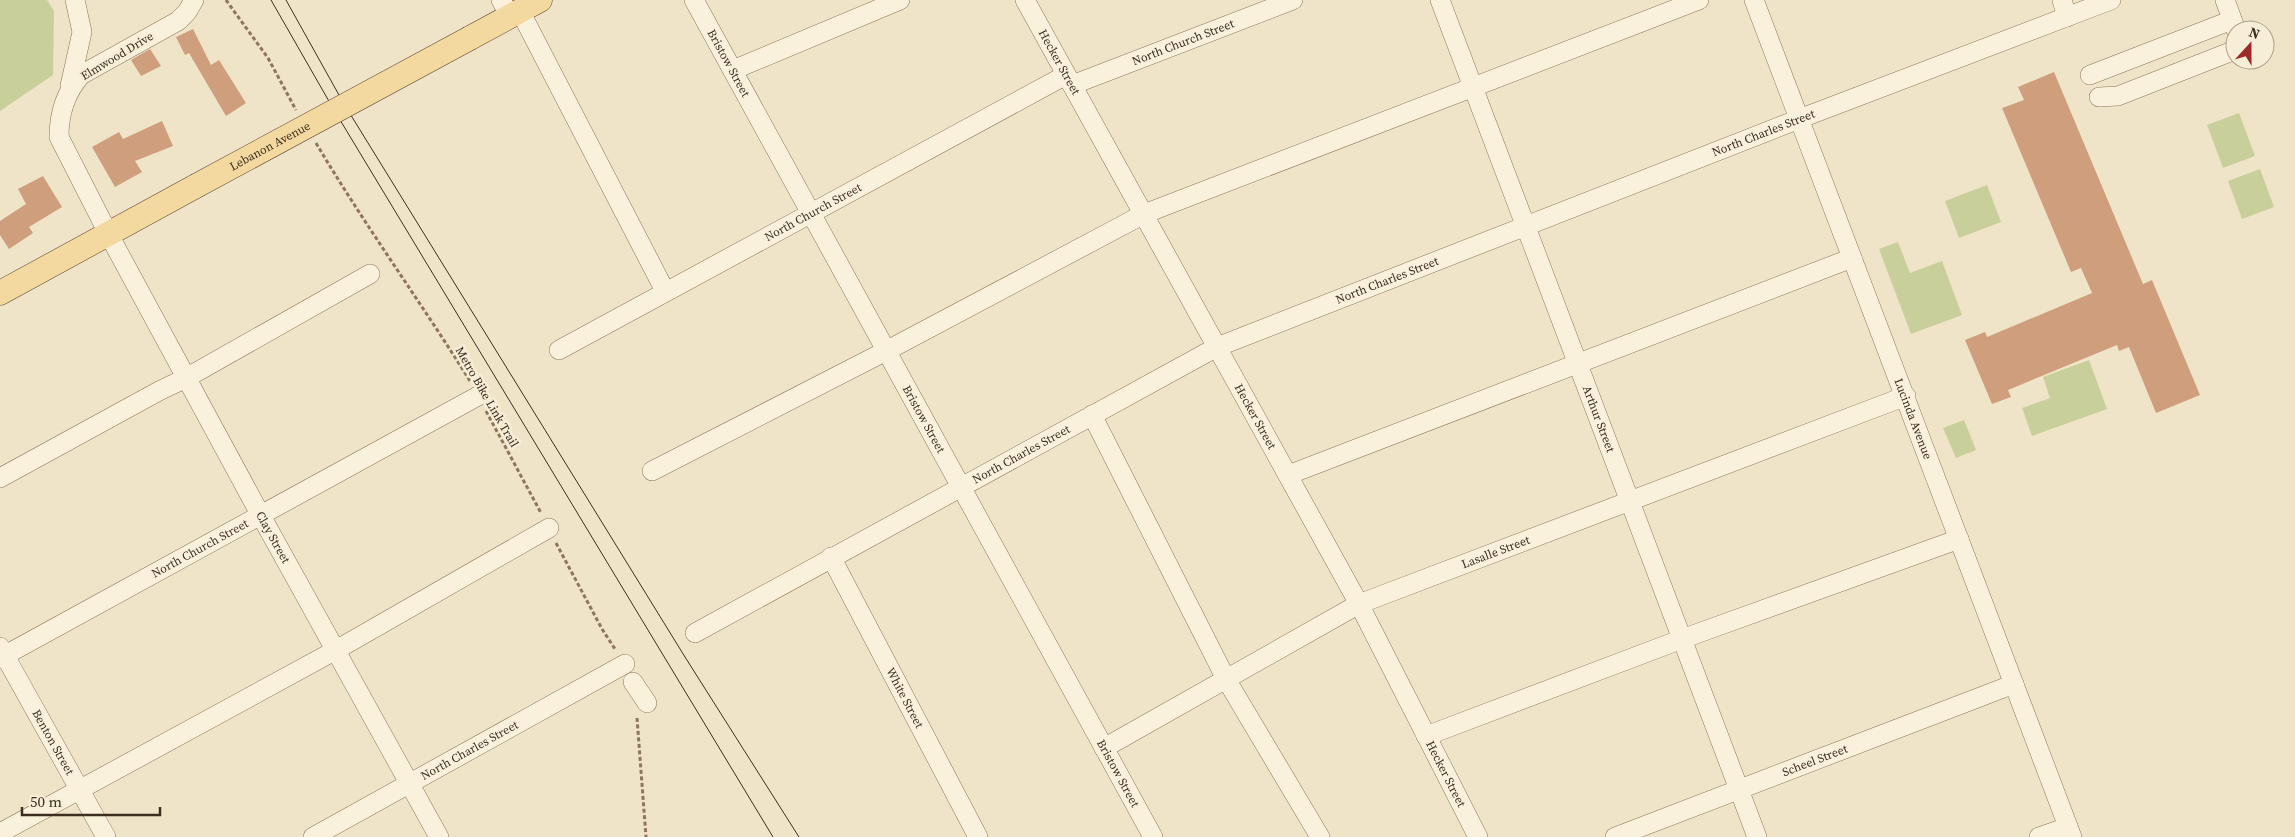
<svg xmlns="http://www.w3.org/2000/svg" width="2295" height="837" font-family="'Source Serif 4',serif">
<rect width="100%" height="100%" fill="#f0e4c8"/>
<!-- green -->
<g fill="#c9cf9b">
<polygon points="0,0 47,0 54,11 53,75 0,111"/>
<polygon points="2239,113 2255,156 2223,168 2207,125"/>
<polygon points="2260,169 2274,207 2242,219 2228,181"/>
<polygon points="1987,185 2001,222 1959,238 1945,201"/>
<polygon points="1898,242 1910,273 1942,261 1962,315 1911,334 1879,249"/>
<polygon points="2089,360 2107,409 2032,436 2022,408 2050,398 2043,377"/>
<polygon points="1964,420 1976,450 1956,458 1943,428"/>
</g>
<!-- building -->
<g fill="#cf9f7d">
<polygon points="193,29 211,65 219,60 246,103 226,116 189,53 185,55 176,37"/>
<polygon points="150,49 161,66 141,76 131,60"/>
<polygon points="2054,72 2143,284 2152,280 2200,395 2156,413 2129,347 2119,351 2117,345 2008,390 2011,397 1992,404 1965,340 1985,332 1987,337 2092,293 2081,268 2071,272 2002,108 2024,100 2018,87"/>
<polygon points="162,121 173,146 135,161 142,172 115,187 92,147 119,132 123,139"/>
<polygon points="43,176 62,207 29,227 33,233 9,249 0,235 0,221 26,204 18,189"/>
</g>
<g fill="none" stroke-linecap="round" stroke-linejoin="round">
<defs>
<g id="minor">
<path id="s1" d="M194,0L187,12L178,21L81,75C65,93 59,113 59,137L109,235L260,514L439,837"/>
<polyline points="501,0 510,16"/>
<path id="s2" d="M694,0L1153,837"/>
<path id="s3" d="M1025,0L1359,604L1478,837"/>
<path id="s4" d="M1440,0L1757,837"/>
<path id="s5" d="M1754,0L2072,837"/>
<polyline points="2062,0 2067,17"/>
<polyline points="2225,0 2236,30"/>
<polyline points="520,11 665,291"/>
<polyline points="733,70 900,0"/>
<polyline points="2090,75 2232,20"/>
<path id="s6" d="M1072,85L1293,0"/>
<polyline points="70,86 82,32 75,0"/>
<polyline points="2099,97 2118,96 2230,52 2235,48"/>
<path id="s7" d="M559,350L1066,75"/>
<polyline points="1092,415 1226,679 1320,837"/>
<polyline points="652,471 886,351 1144,214 1699,0"/>
<polyline points="1288,475 1852,258"/>
<polyline points="0,478 159,391 186,378 370,274"/>
<path id="s8" d="M831,557L978,837"/>
<path id="s9" d="M695,633L1217,347L1799,119L2111,0"/>
<path id="s10" d="M0,647L106,837"/>
<path id="s11" d="M0,658L478,396"/>
<polyline points="633,682 647,703"/>
<polyline points="1426,736 1682,639 1959,539"/>
<path id="s12" d="M1104,748L1359,604L1906,396"/>
<polyline points="0,833 336,650 549,528"/>
<path id="s13" d="M313,837L625,664"/>
<path id="s14" d="M1615,837L2014,684"/>
<polyline points="2039,837 2068,827"/>
</g>
<g id="major">
<polyline points="470,38 540,0"/>
<polyline points="0,293 196,186"/>
</g>
</defs>
<!-- minor casing -->
<use href="#minor" stroke="#8d765c" stroke-width="20"/>
<!-- major casing -->
<use href="#major" stroke="#5b4430" stroke-width="25"/>
<!-- path -->
<g stroke="#8d765c" stroke-width="3" stroke-dasharray="4 2.5" stroke-linecap="butt">
<polyline points="226,0 268,58 296,110"/>
<path d="M316,143C364,224 420,301 470,381"/>
<polyline points="486,411 541,513"/>
<polyline points="556,543 602,629 615,649"/>
<polyline points="637,718 646,837"/>
</g>
<!-- minor -->
<use href="#minor" stroke="#faf1dc" stroke-width="19"/>
<!-- major -->
<use href="#major" stroke="#f3d9a0" stroke-width="24"/>
<!-- tram -->
<g stroke="#3d2e20" stroke-width="1">
<polyline points="271,0 334,110 773,837"/>
<polyline points="286,0 344,104 685,657 799,837"/>
</g>
<defs>
<g id="major-bridge">
<path id="s15" d="M196,186L470,38"/>
</g>
</defs>
<!-- major-bridge casing -->
<use href="#major-bridge" stroke="#5b4430" stroke-width="25" stroke-linecap="butt"/>
<!-- major-bridge -->
<use href="#major-bridge" stroke="#f3d9a0" stroke-width="24"/>
</g>
<g text-anchor="middle" stroke-width="5" stroke-linejoin="round" paint-order="stroke">
<!-- street labels -->
<g font-size="12" fill="#3d2e20" stroke="#f7eed8">
<text dy="4" stroke="none"><textPath href="#s6" startOffset="119">North Church Street</textPath></text>
<text transform="translate(117 56) rotate(-31)" y="4">Elmwood Drive</text>
<text dy="4" stroke="none"><textPath href="#s3" startOffset="71">Hecker Street</textPath></text>
<text dy="4" stroke="none"><textPath href="#s2" startOffset="72">Bristow Street</textPath></text>
<text dy="4" stroke="none"><textPath href="#s9" startOffset="1182">North Charles Street</textPath></text>
<text dy="4" stroke="none"><textPath href="#s15" startOffset="84">Lebanon Avenue</textPath></text>
<text dy="4" stroke="none"><textPath href="#s7" startOffset="289">North Church Street</textPath></text>
<text dy="4" stroke="none"><textPath href="#s9" startOffset="778">North Charles Street</textPath></text>
<text transform="translate(487 397) rotate(60)" y="4">Metro Bike Link Trail</text>
<text dy="4" stroke="none"><textPath href="#s3" startOffset="476">Hecker Street</textPath></text>
<text dy="4" stroke="none"><textPath href="#s5" startOffset="448">Lucinda Avenue</textPath></text>
<text dy="4" stroke="none"><textPath href="#s2" startOffset="478">Bristow Street</textPath></text>
<text dy="4" stroke="none"><textPath href="#s4" startOffset="448">Arthur Street</textPath></text>
<text dy="4" stroke="none"><textPath href="#s9" startOffset="372">North Charles Street</textPath></text>
<text dy="4" stroke="none"><textPath href="#s1" startOffset="659">Clay Street</textPath></text>
<text dy="4" stroke="none"><textPath href="#s11" startOffset="228">North Church Street</textPath></text>
<text dy="4" stroke="none"><textPath href="#s12" startOffset="439">Lasalle Street</textPath></text>
<text dy="4" stroke="none"><textPath href="#s8" startOffset="159">White Street</textPath></text>
<text dy="4" stroke="none"><textPath href="#s10" startOffset="109">Benton Street</textPath></text>
<text dy="4" stroke="none"><textPath href="#s13" startOffset="179">North Charles Street</textPath></text>
<text dy="4" stroke="none"><textPath href="#s14" startOffset="214">Scheel Street</textPath></text>
<text dy="4" stroke="none"><textPath href="#s2" startOffset="882">Bristow Street</textPath></text>
<text dy="4" stroke="none"><textPath href="#s3" startOffset="881">Hecker Street</textPath></text>
</g>
</g>
<!-- north arrow -->
<g transform="translate(2250 45) rotate(21)"><circle r="24" fill="#f7eed8" stroke="#ada18e"/>
<path d="M0-4L9 19L0 12L-9 19Z" fill="#9e2a2b"/>
<text y="-8" font-size="14" font-weight="bold" text-anchor="middle" fill="#3d2e20">N</text>
</g>
<!-- scale -->
<path d="M22 807v8h138v-8" fill="none" stroke="#3d2e20" stroke-width="2.5"/>
<text x="30" y="807" font-size="15" fill="#3d2e20" stroke="#f7eed8" stroke-width="4" paint-order="stroke">50 m</text>
</svg>
